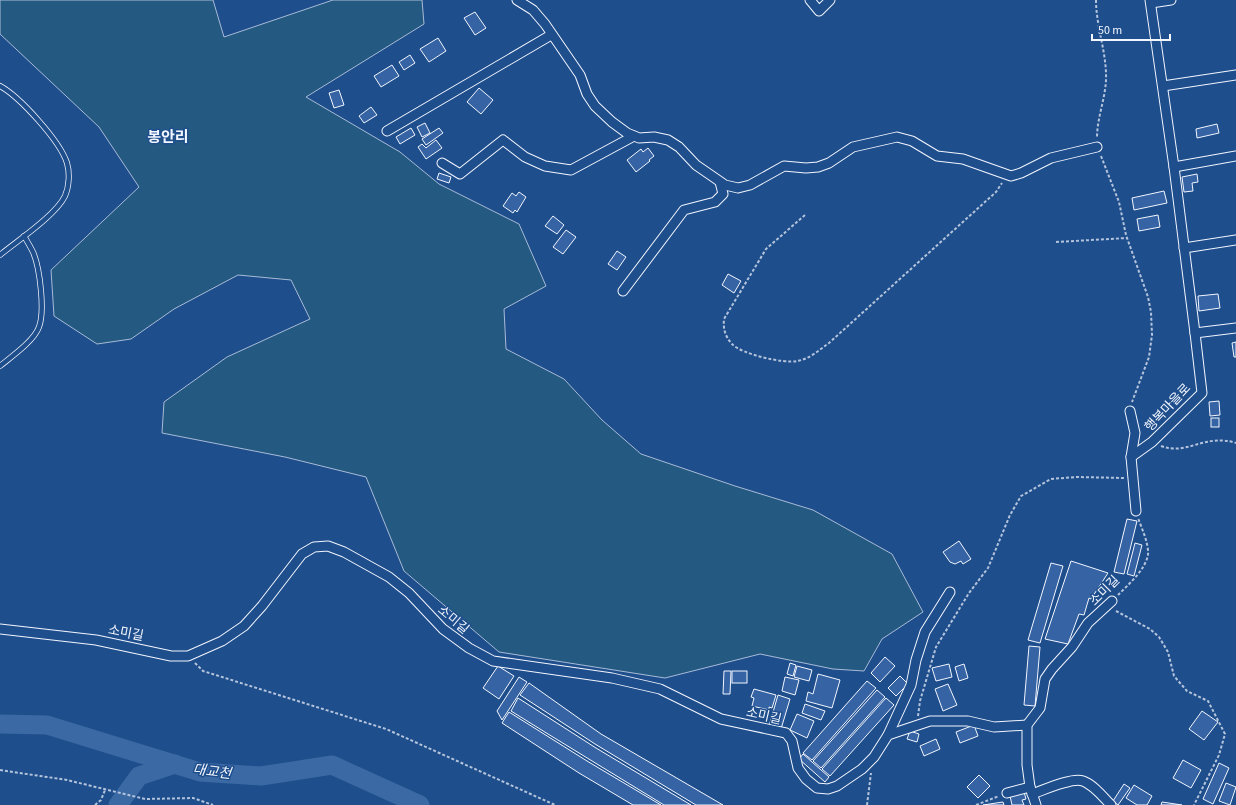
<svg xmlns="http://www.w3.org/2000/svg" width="1236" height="805" font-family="'Source Sans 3','Noto Sans KR',sans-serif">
<rect width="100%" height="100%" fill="#1f4e8c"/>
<!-- green -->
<polygon fill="#245a82" stroke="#a8bbd7" points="0,0 213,0 224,37 333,0 422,0 424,24 306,97 400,152 439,184 519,224 546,286 504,309 506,349 564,379 602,420 641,454 735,486 813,510 892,554 923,612 882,639 864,671 833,669 760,654 665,678 499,652 404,571 366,477 285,457 162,433 164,402 227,357 310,319 291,280 238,275 174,309 131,339 97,344 54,316 51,270 139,187 99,127 0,34"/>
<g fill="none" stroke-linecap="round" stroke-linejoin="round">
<!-- river -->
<g stroke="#3b69a3" stroke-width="19">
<polyline points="0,724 47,725 200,772 261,776 332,765 420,805"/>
<polyline points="118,805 139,776 175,764"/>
</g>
</g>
<!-- building -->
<g fill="#3563a3" stroke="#f2f6ff">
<polygon points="475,12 486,28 475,35 464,18"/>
<polygon points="438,38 446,51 429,62 420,49"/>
<polygon points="410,55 415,63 404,70 399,62"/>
<polygon points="392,65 399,76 381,87 374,76"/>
<polygon points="479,88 493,100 481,114 467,102"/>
<polygon points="339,90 344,105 334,108 329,93"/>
<polygon points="371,107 377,115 364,123 359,116"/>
<polygon points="425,123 430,133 422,137 417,127"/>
<polygon points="1217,124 1219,133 1197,138 1196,129"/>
<polygon points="411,128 415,135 400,144 396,137"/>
<polygon points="439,128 443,133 426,145 422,139"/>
<polygon points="436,140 442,148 426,159 418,147 422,144 426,148"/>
<polygon points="648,148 654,156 649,160 650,161 636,172 627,160 641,149 643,152"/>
<polygon points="439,173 451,177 449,183 437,179"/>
<polygon points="1197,174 1198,182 1192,183 1193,191 1184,192 1182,177"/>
<polygon points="1164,191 1167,203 1134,210 1132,198"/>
<polygon points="519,192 526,197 517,212 515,210 513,213 503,206 512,193 516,196"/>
<polygon points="1158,215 1160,227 1139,231 1137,219"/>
<polygon points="553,216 564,225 557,234 545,226"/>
<polygon points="566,230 576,237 563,254 553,247"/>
<polygon points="617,251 626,257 617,270 608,264"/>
<polygon points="728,274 741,281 734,293 722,285"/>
<polygon points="1218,294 1220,308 1199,311 1198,296"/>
<polygon points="1236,342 1236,357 1234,357 1232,343"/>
<polygon points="1219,401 1220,415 1210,416 1209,402"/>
<rect x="1211" y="418" width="8" height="9"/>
<polygon points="1127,519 1137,521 1124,574 1114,572"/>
<polygon points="959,541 971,559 963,564 961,561 955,564 950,562 943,552"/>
<polygon points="1135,543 1142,545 1134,576 1127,574"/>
<polygon points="1071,561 1108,573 1091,599 1089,598 1084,615 1079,614 1068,644 1045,639"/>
<polygon points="1051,563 1063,566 1040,643 1028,640"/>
<polygon points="1029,646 1040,647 1035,706 1024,705"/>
<polygon points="885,657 895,666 880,682 871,673"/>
<polygon points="790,663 796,665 793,676 787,674"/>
<polygon points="949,664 952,677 936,681 932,668"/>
<polygon points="964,664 968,678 959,681 955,667"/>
<polygon points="498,666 514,676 499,699 483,688"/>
<polygon points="797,666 812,670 809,681 794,677"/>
<polygon points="724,671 731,671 730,694 723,694"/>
<rect x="732" y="671" width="15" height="12"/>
<polygon points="818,674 840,680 832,708 806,701 808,692 813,694"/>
<polygon points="900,676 908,684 896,696 888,688"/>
<polygon points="519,677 527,682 502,720 497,711"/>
<polygon points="785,677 799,680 795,695 782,691"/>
<polygon points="867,681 876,688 812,760 803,753"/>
<polygon points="529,683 601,734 723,805 696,805 595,744 520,695"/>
<polygon points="948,684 957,705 943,711 935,689"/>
<polygon points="754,689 776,695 772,708 769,707 769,710 752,706 754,698 751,697"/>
<polygon points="877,690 885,697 821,768 813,761"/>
<polygon points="778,695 790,699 781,729 769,726"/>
<polygon points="518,698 596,748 691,805 664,805 548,734 511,711"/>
<polygon points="886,698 894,705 830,776 822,769"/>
<polygon points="805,704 825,711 821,720 802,713"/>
<polygon points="1202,711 1218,722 1204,740 1189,729"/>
<polygon points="509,712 587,761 661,805 633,805 579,773 502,723"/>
<polygon points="797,714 814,721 807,738 790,730"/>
<polygon points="974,725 978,736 960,743 956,732"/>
<polygon points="910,731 919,734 917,742 907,739"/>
<polygon points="936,739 940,749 924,756 920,746"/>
<polygon points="803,754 829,777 825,782 799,759"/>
<polygon points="1183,760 1201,770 1191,788 1173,778"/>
<polygon points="1219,763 1229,768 1213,804 1203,799"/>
<polygon points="979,775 990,786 978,798 967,787"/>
<polygon points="1226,783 1236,787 1230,805 1219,801"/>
<polygon points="1124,784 1130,788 1118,805 1113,801"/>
<polygon points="1134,785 1152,796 1147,805 1137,805 1126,798"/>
<polygon points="1024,792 1026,799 1022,800 1024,805 1012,805 1010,796"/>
<polygon points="1003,802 1004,805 983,805"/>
<polygon points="1162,802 1182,805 1161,805"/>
</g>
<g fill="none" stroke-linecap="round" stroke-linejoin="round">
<defs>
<g id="service">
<path d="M0,86C20,97 60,141 67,163C70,173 69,187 65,196C56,215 17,241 0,255"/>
<path d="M0,366C11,357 34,341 39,327C45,311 40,268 33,252C30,246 27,241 24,236"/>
</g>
<g id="minor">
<polyline points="517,0 533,10 545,24 580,75 587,94 595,106 612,122 627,133 639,138 654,137 668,140 679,147 696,165 725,185 738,188 750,185 784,166 806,168 818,167 829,163 853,147 897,137 912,141 937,156 963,159 1011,176 1021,173 1051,158 1097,147"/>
<polyline points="810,0 819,11 830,0"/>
<polyline points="1150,0 1174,167 1195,333"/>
<polyline points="1151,3 1171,0"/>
<polyline points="1163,86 1236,75"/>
<polyline points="387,131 551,35"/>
<polyline points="442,163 460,174 503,140 525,157 545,166 571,170 634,136"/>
<polyline points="1174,167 1236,156"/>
<polyline points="1184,248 1236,240"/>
<polyline points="623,291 684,210 715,202 723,194 720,182"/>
<polyline points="1130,411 1135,433 1131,457 1136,511"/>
<polyline points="1131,457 1152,442 1202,393 1195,333 1236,328"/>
<polyline points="0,629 96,640 171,656 188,656 222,641 244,626 262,606 302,554 314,547 328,546 344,552 389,577 409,593 443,629 469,648 493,661 612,678 660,689 721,719 786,733 792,741 798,768 806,779 817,788 828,789 837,786 862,769 874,757 888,735 930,721 968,721 994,727 1027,725"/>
<polyline points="888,735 911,685 916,660 925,632 950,592"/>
<polyline points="1007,793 1030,787"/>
<path d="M1032,794C1044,790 1072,777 1083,781C1094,785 1103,797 1111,805"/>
<polyline points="1036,805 1030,787 1027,765 1027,725 1040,708 1045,679 1052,669 1072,647 1088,623 1112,601"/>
</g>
</defs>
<!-- service casing -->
<use href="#service" stroke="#f2f6ff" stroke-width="6"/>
<!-- minor casing -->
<use href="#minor" stroke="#f2f6ff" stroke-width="11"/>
<!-- path -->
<g stroke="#b3c4dc" stroke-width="2" stroke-dasharray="3 2" stroke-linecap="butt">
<path d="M1096,0C1096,27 1107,53 1106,80C1105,100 1097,118 1097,138"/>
<polyline points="1101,156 1119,202 1126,235 1148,297 1151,312 1152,335 1149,357 1132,402"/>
<path d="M805,215L766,249L724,319C723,329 725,336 732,344C741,354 784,364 797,361C810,359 819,350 829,343L996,192L1002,183"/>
<polyline points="1056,242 1127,238"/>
<path d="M1161,446C1187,456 1205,433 1236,443"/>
<path d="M1118,595C1129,584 1145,570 1148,555C1149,544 1142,529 1138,518"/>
<polyline points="1116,611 1150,629 1159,637 1168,652 1174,676 1187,691 1208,701 1225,734 1219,755 1194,805"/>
<polyline points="195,663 203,671 386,729 555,805"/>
<polyline points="918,716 920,701 936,647 969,593 988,568 1010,515 1021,496 1051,479 1076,477 1124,478"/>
<polyline points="0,770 67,780 145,799 193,798 213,805"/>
<polyline points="95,805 101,800 105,790"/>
<polyline points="867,805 871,773"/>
<polyline points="976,805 999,796"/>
</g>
<!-- service -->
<use href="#service" stroke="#1f4e8c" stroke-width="4.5"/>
<!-- minor -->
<use href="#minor" stroke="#1f4e8c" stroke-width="9"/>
</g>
<g text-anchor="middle" stroke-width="3" stroke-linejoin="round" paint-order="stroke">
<!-- street labels -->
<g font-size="13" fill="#f2f6ff" stroke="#1f4e8c">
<text transform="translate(1167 407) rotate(-47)" y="5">행복마을로</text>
<text transform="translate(1104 590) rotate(-45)" y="5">소미길</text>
<text transform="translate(454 619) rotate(40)" y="5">소미길</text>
<text transform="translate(126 632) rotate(11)" y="5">소미길</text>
<text transform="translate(764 715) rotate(13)" y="5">소미길</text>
</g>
<!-- water labels -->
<g font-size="14" font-style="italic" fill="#f2f6ff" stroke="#1f4e8c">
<text transform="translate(212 771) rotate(7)" y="5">대교천</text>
</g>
<!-- quarter labels -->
<g font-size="15" font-weight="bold" fill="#f2f6ff" stroke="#1f4e8c">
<text x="168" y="142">봉안리</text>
</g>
</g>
<!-- scale -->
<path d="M1092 34v6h78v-6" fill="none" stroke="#f2f6ff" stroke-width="2"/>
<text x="1098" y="34" font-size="12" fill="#f2f6ff" stroke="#1f4e8c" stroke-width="3" paint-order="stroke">50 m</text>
</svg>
